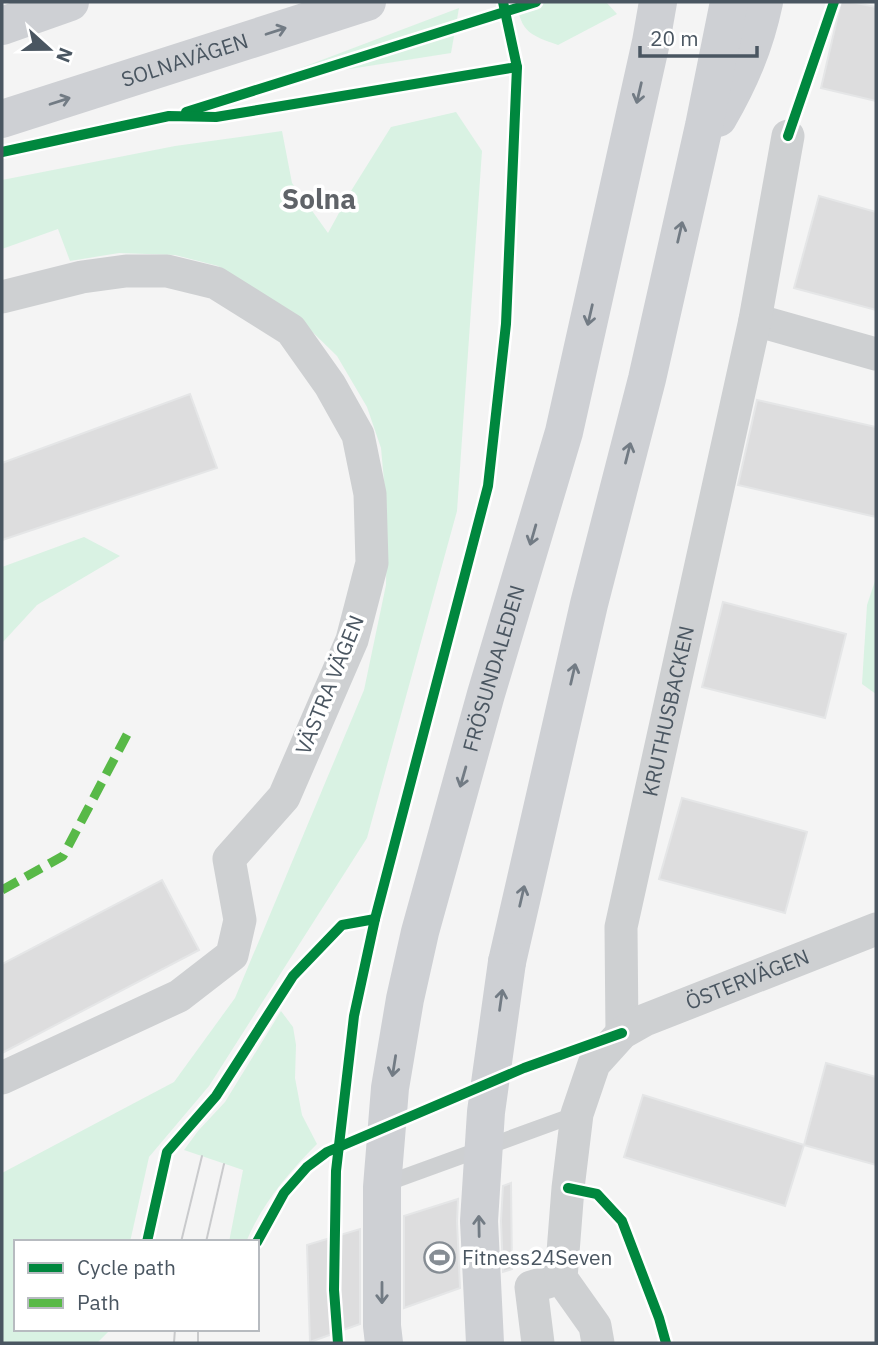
<svg xmlns="http://www.w3.org/2000/svg" width="878" height="1345" font-family="'IBM Plex Sans',sans-serif">
<rect width="100%" height="100%" fill="#f4f4f4"/>
<!-- green -->
<g fill="#d9f2e3">
<path d="M517,2H606L617,14L558,45C532,36 520,32 517,2Z"/>
<polygon points="459,8 451,53 261,83"/>
<polygon points="456,112 482,151 457,511 367,838 209,1086 149,1157 130,1242 16,1242 16,1329 111,1329 97,1343 2,1343 2,1173 174,1082 235,998 364,690 386,585 387,514 381,448 367,407 337,356 292,312 218,266 175,255 119,253 70,261 58,229 2,249 2,180 175,146 282,131 292,183 328,233 351,191 391,127"/>
<polygon points="84,537 120,556 37,605 2,643 2,567"/>
<polygon points="876,578 876,694 862,684 867,605"/>
<path d="M281,1011L293,1027L296,1045L295,1078L302,1115L317,1144C288,1173 262,1204 246,1242H229L243,1170L184,1150L198,1131L225,1102Z"/>
</g>
<!-- building -->
<g fill="#ddddde" stroke="#e5e6e7" stroke-width="2">
<polygon points="841,2 851,2 876,7 876,101 821,88"/>
<polygon points="819,196 876,212 876,310 794,288"/>
<polygon points="190,394 217,468 2,540 2,463"/>
<polygon points="757,400 876,427 876,517 738,485"/>
<polygon points="723,602 846,634 825,718 702,687"/>
<polygon points="682,798 807,832 785,913 659,879"/>
<polygon points="162,880 199,950 2,1053 2,964"/>
<polygon points="826,1063 876,1077 876,1165 804,1145"/>
<polygon points="643,1095 804,1145 785,1206 624,1157"/>
<polygon points="511,1183 512,1269 503,1272 501,1221 503,1186"/>
<polygon points="458,1199 457,1222 460,1288 404,1308 404,1216"/>
<polygon points="360,1229 360,1324 310,1342 307,1245"/>
</g>
<g fill="none" stroke-linecap="round" stroke-linejoin="round">
<!-- service -->
<polyline stroke="#ced0d2" stroke-width="16" points="393,1181 577,1114"/>
<!-- minor -->
<g stroke="#ced0d2" stroke-width="33">
<polyline points="2,297 82,277 126,271 167,271 216,283 291,330 330,385 358,435 370,494 372,563 352,640 284,797 229,859 240,920 232,955 179,996 2,1078"/>
<polyline points="755,320 876,354"/>
<path id="s1" d="M622,1033L621,927L755,320L788,136"/>
<polyline points="538,1343 531,1287 561,1278"/>
<path id="s2" d="M598,1343L595,1326L561,1278L568,1188L577,1114L594,1064L622,1033L645,1020L876,929"/>
</g>
<!-- secondary -->
<g stroke="#ced0d4" stroke-width="38">
<polyline points="2,26 70,2"/>
<path d="M718,118C740,80 755,45 764,2"/>
<path id="s3" d="M2,119L367,2"/>
<polyline points="507,962 589,604 647,379 704,126 729,2"/>
<path id="s4" d="M384,1343L382,1326V1187L390,1088L405,999L420,932L486,694L564,432L651,42L658,2"/>
</g>
<!-- tram -->
<g stroke="#c9cacc" stroke-width="2">
<polyline points="181,1242 202,1156"/>
<polyline points="206,1242 224,1164"/>
<polyline points="174,1343 175,1329"/>
<polyline points="198,1343 198,1329"/>
</g>
<!-- secondary-bridge -->
<polyline stroke="#ced0d4" stroke-width="38" points="485,1343 479,1221 486,1112 507,962"/>
<!-- quiet -->
<polyline stroke="#58b947" stroke-width="9" stroke-dasharray="18 9" stroke-linecap="butt" points="2,890 63,856 130,729"/>
<defs>
<g id="cycleway">
<polyline points="186,112 536,2"/>
<polyline points="788,136 834,2"/>
<polyline points="2,152 169,116 216,117 517,67"/>
<polyline points="568,1188 597,1194 622,1221 659,1318 666,1343"/>
<polyline points="147,1242 167,1152 216,1096 293,976 342,925 375,919"/>
<polyline points="257,1242 284,1193 307,1167 327,1152 524,1068 622,1033"/>
<polyline points="338,1343 334,1290 336,1171 354,1016 375,919 488,486 506,324 517,67 503,2"/>
</g>
</defs>
<!-- cycleway casing -->
<use href="#cycleway" stroke="#fff" stroke-width="15"/>
<!-- cycleway -->
<use href="#cycleway" stroke="#00873e" stroke-width="10"/>
</g>
<!-- one-way arrows -->
<defs><path id="oneway-shaft" d="M-6 0H5M1.5-3L5.5 0L1.5 3" fill="none" stroke-width="1.6" stroke-linecap="round" stroke-linejoin="round" transform="scale(1.75)"/></defs>
<g stroke="#727b84">
<use href="#oneway-shaft" transform="translate(276 31) rotate(-18)"/>
<use href="#oneway-shaft" transform="translate(639 93) rotate(103)"/>
<use href="#oneway-shaft" transform="translate(60 101) rotate(-18)"/>
<use href="#oneway-shaft" transform="translate(680 232) rotate(-77)"/>
<use href="#oneway-shaft" transform="translate(590 315) rotate(103)"/>
<use href="#oneway-shaft" transform="translate(628 453) rotate(-76)"/>
<use href="#oneway-shaft" transform="translate(533 535) rotate(106)"/>
<use href="#oneway-shaft" transform="translate(573 674) rotate(-77)"/>
<use href="#oneway-shaft" transform="translate(463 777) rotate(106)"/>
<use href="#oneway-shaft" transform="translate(522 896) rotate(-77)"/>
<use href="#oneway-shaft" transform="translate(501 1000) rotate(-82)"/>
<use href="#oneway-shaft" transform="translate(394 1066) rotate(99)"/>
<use href="#oneway-shaft" transform="translate(479 1226) rotate(-91)"/>
<use href="#oneway-shaft" transform="translate(382 1293) rotate(90)"/>
</g>
<!-- icons -->
<defs>
<symbol id="stadium-ring" viewBox="-11 -11 22 22"><circle r="9.5" fill="#fff" stroke="#868d94" stroke-width="1.5"/><path d="M0-5a6.5 5 0 1 0 0 10a6.5 5 0 1 0 0-10ZM-3.5-1.8h7v3.6h-7Z" fill="#868d94"/></symbol>
</defs>
<g fill-rule="evenodd">
<use href="#stadium-ring" x="422" y="1240" width="35" height="35"/>
</g>
<g text-anchor="middle" stroke-width="7" stroke-linejoin="round" paint-order="stroke">
<!-- street labels -->
<g font-size="21" fill="#4a5661" stroke="#fff">
<text dy="7" stroke="none"><textPath href="#s3" startOffset="192">SOLNAVÄGEN</textPath></text>
<text dy="7" stroke="none"><textPath href="#s4" startOffset="688">FRÖSUNDALEDEN</textPath></text>
<text transform="translate(330 685) rotate(-68)" y="7">VÄSTRA VÄGEN</text>
<text dy="7" stroke="none"><textPath href="#s1" startOffset="327">KRUTHUSBACKEN</textPath></text>
<text dy="7" stroke="none"><textPath href="#s2" startOffset="472">ÖSTERVÄGEN</textPath></text>
</g>
<!-- poi labels -->
<g font-size="21" fill="#4a5661" stroke="#fff" text-anchor="start">
<text x="462" y="1265">Fitness24Seven</text>
</g>
<!-- district labels -->
<g font-size="28" font-weight="bold" fill="#5f6368" stroke="#fff">
<text x="319" y="209">Solna</text>
</g>
</g>
<!-- border -->
<rect width="878" height="1345" fill="none" stroke="#4a5661" stroke-width="7"/>
<!-- legend -->
<rect x="14" y="1240" width="245" height="91" fill="#ffffff" stroke="#b7bbc0" stroke-width="2"/>
<rect x="28" y="1263" width="35" height="10" fill="#00873e" stroke="#b7bbc0" stroke-width="2"/>
<text x="77" y="1275" font-size="21" fill="#4a5661">Cycle path</text>
<rect x="28" y="1298" width="35" height="10" fill="#58b947" stroke="#b7bbc0" stroke-width="2"/>
<text x="77" y="1310" font-size="21" fill="#4a5661">Path</text>
<!-- north arrow -->
<g transform="translate(49 49) rotate(111)" stroke="#ffffff" stroke-width="5" paint-order="stroke">
<path d="M0-5L12 26L0 18L-12 26Z" fill="#4a5661"/>
<text y="-10" font-size="19" font-weight="bold" text-anchor="middle" fill="#4a5661">N</text>
</g>
<!-- scale -->
<path d="M640 46v10h117v-10" fill="none" stroke="#4a5661" stroke-width="3.5"/>
<text x="650" y="46" font-size="21" fill="#4a5661" stroke="#ffffff" stroke-width="5" paint-order="stroke">20 m</text>
</svg>
